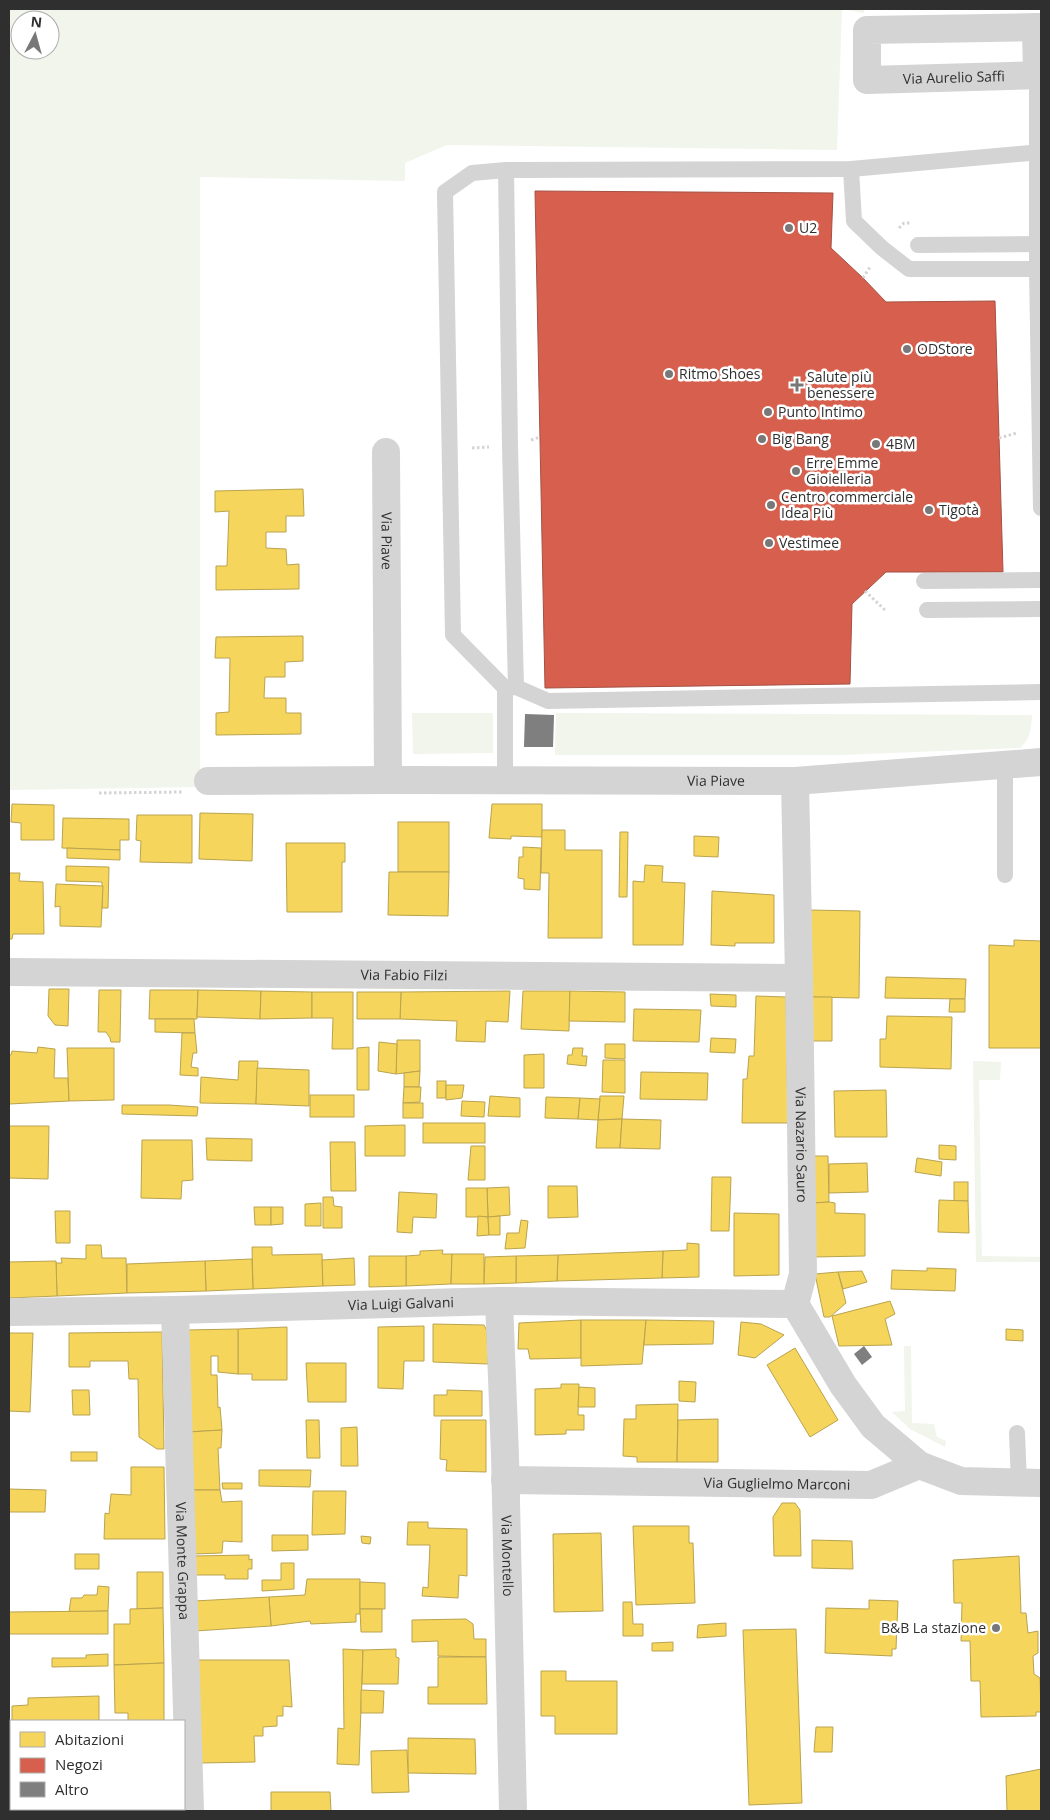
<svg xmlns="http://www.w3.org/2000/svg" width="1050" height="1820" font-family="'Open Sans',sans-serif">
<rect width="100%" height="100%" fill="#fff"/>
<!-- green -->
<g fill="#f1f5ec" fill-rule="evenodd">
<path d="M9,9H864V13L842,9L837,150L447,145L405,163V181L200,177V787L9,790ZM20,20H50V50H20Z"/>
<polygon points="412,713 493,713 493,753 413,754"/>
<path d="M556,713L1032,715C1031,729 1031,738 1020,748L840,755H555Z"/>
<polygon points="973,1061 1001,1062 1000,1080 979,1080 982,1256 1041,1257 1041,1262 976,1262"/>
<polygon points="904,1346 911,1346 912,1423 934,1424 937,1437 946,1441 945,1447 910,1429 892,1412 905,1411"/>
</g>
<!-- homes -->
<g fill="#f6d55c" stroke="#baa34e">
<polygon points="303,489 304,516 286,516 286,532 266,532 266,548 286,549 287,565 299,564 299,589 216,590 216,566 227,566 229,511 215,512 215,491"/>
<polygon points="303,636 303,661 285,662 285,677 265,677 264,698 286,698 286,713 301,713 301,734 216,735 216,713 229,712 230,658 215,658 216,637"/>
<polygon points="12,804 54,805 54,840 21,840 21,823 11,822"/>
<polygon points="492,804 542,804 542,837 511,836 511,839 489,838"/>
<polygon points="200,813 253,814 252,861 199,859"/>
<polygon points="137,815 192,815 192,863 140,862 141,841 136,840"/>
<polygon points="63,818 129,819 129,840 120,840 120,850 62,848"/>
<rect x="398" y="822" width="51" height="50"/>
<polygon points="542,830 565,830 565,850 602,850 602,938 548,938 549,873 541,873"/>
<polygon points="620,832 628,832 627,897 619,897"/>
<polygon points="694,836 719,837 718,857 694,856"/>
<polygon points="286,843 345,843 345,862 342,862 342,912 287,912"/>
<polygon points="523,847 541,848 540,890 524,889 524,879 518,878 519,857 523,857"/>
<polygon points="67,848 120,850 120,860 67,858"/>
<polygon points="645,865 663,866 662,882 685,883 683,945 633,945 633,881 644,882"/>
<polygon points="66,866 109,867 108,908 102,908 102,882 66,881"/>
<polygon points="389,872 449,872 448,916 388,915"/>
<polygon points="9,873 20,873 19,881 43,882 44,934 13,934 12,939 9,939"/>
<polygon points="56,884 103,886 101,927 60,926 60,906 55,907"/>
<polygon points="712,891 774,895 774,943 735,943 735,946 711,945"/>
<polygon points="810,910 860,911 859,998 811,997"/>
<polygon points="1014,940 1041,941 1041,1048 989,1048 989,945 1014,946"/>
<polygon points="886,977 966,979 965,999 885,998"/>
<polygon points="49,989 69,989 68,1026 55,1025 48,1016"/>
<polygon points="99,990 121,990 120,1042 111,1042 110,1038 106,1032 98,1032"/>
<polygon points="150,990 198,990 197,1019 149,1019"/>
<polygon points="198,990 261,991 260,1019 197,1017"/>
<polygon points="261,991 312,992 312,1018 260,1019"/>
<polygon points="510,991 508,1022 486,1021 485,1042 456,1041 457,1021 400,1019 401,992"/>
<polygon points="523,991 570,991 569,1031 521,1029"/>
<polygon points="570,991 625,992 625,1022 569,1021"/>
<polygon points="312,992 353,992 353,1049 332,1049 333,1018 312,1018"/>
<polygon points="357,992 401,992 400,1019 357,1019"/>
<polygon points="710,994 736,995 736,1007 711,1006"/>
<polygon points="756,996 786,997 788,1123 742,1123 743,1079 747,1079 749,1056 754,1056"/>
<polygon points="811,997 832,997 832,1041 812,1041"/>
<polygon points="950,999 965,999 965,1012 949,1012"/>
<polygon points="634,1009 701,1010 699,1042 633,1041"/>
<polygon points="887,1016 952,1017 951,1069 880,1067 880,1039 886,1039"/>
<polygon points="155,1019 194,1019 195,1033 155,1032"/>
<polygon points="182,1033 195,1033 197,1053 193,1053 191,1067 198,1068 198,1076 180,1075"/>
<polygon points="711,1038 736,1039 735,1053 710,1052"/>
<polygon points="397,1040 420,1040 420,1071 396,1074"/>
<polygon points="379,1042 397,1044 396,1074 378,1071"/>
<polygon points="605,1044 625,1044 625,1059 605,1058"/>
<polygon points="38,1047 55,1049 54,1078 68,1078 69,1101 9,1104 9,1055 11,1055 12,1051 37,1053"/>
<polygon points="369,1047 369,1090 357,1090 357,1048"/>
<polygon points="67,1048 114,1048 114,1100 69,1101"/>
<polygon points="573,1048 583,1048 582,1056 587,1056 586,1066 567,1064 568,1055 572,1055"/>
<polygon points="544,1054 544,1088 524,1088 524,1055"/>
<polygon points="603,1060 625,1060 625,1093 602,1092"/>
<polygon points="239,1061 258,1061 256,1104 200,1103 201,1077 238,1080"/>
<polygon points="257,1068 309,1070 309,1106 256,1104"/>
<polygon points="420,1071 419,1087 404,1087 404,1073"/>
<polygon points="641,1072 708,1073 707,1100 640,1099"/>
<rect x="437" y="1081" width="9" height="17"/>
<polygon points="446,1085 464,1085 462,1098 446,1100"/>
<polygon points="404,1087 421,1087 420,1102 403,1103"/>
<polygon points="886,1090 887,1137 835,1137 834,1091"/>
<rect x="310" y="1095" width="44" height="22"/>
<polygon points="490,1096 520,1098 520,1117 488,1116"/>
<polygon points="600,1096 624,1096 622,1119 598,1120"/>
<polygon points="546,1097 580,1098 578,1119 545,1118"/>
<polygon points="580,1098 600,1099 598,1120 578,1119"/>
<polygon points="462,1101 485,1102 484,1117 461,1116"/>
<rect x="403" y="1103" width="20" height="15"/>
<polygon points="122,1105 169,1105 198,1107 197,1116 122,1114"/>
<polygon points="622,1119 620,1148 596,1148 598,1120"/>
<polygon points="622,1119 661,1120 660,1149 620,1148"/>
<rect x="423" y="1123" width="62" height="20"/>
<polygon points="405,1125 405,1156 365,1156 365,1126"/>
<polygon points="9,1126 49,1126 48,1179 9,1178"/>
<polygon points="206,1138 252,1139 252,1161 207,1160"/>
<polygon points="142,1140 192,1140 193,1180 182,1181 181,1199 141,1198"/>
<polygon points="330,1142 355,1142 356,1191 331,1191"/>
<polygon points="939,1145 956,1146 956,1160 939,1159"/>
<polygon points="471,1146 485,1146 485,1180 468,1180"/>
<polygon points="813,1156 828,1156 829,1202 813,1203"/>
<polygon points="917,1158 942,1162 941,1176 915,1172"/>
<polygon points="867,1163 868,1192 829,1193 829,1164"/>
<polygon points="712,1177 731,1177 729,1231 711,1231"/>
<rect x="954" y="1182" width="14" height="19"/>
<polygon points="548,1186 577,1186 578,1217 548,1218"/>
<polygon points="509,1187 510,1215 488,1217 487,1188"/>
<polygon points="466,1188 487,1188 488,1217 466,1217"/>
<polygon points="399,1192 437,1194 436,1218 413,1217 412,1233 397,1232"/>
<polygon points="323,1197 333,1197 334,1206 342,1207 342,1228 323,1228"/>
<polygon points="939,1200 968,1201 969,1233 938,1232"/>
<polygon points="829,1202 835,1203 835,1213 865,1214 865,1256 815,1257 813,1203"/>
<polygon points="321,1203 321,1226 305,1226 305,1204"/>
<polygon points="254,1207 271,1207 271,1225 255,1225"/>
<polygon points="271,1207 283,1207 283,1224 271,1225"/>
<polygon points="55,1211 70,1211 70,1243 56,1243"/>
<polygon points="734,1213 779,1214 779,1275 734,1276"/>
<polygon points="478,1216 488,1217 489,1235 477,1236"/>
<polygon points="500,1216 500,1235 489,1235 488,1217"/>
<polygon points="521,1220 528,1221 525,1248 505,1249 507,1233 519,1233"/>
<polygon points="687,1243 699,1244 699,1277 662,1278 663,1251 687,1250"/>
<polygon points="86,1245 101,1245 102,1258 126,1258 127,1293 57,1296 56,1263 62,1263 61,1258 86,1259"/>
<polygon points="252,1247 272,1247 272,1255 322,1254 323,1286 253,1289"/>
<polygon points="443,1250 442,1254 452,1254 451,1284 406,1286 406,1256 420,1255 420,1251"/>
<polygon points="663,1251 662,1278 557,1281 558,1255"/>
<polygon points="452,1254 484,1254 484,1284 451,1284"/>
<polygon points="558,1255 557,1281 516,1283 516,1256"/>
<polygon points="369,1256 406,1256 406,1286 369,1287"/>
<polygon points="516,1256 516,1283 484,1284 485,1257"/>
<polygon points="354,1258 355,1285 323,1286 322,1260"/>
<polygon points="252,1259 253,1289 206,1291 205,1261"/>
<polygon points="56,1261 57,1296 9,1298 9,1262"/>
<polygon points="205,1261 206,1291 127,1293 127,1264"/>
<polygon points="927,1268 956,1269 955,1291 891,1289 892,1270 927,1271"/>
<polygon points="862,1271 867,1282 843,1289 838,1272"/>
<polygon points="838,1272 846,1303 830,1317 824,1317 815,1274"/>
<polygon points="890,1301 895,1314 885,1319 892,1345 839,1346 832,1316"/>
<polygon points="581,1320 581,1358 530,1359 528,1349 518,1349 519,1323"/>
<polygon points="581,1320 646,1320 642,1364 581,1366"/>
<polygon points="646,1320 714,1321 713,1344 644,1345"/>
<polygon points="741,1322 761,1324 784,1335 755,1358 738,1355"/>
<polygon points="433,1324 484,1325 487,1331 488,1364 433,1362"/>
<polygon points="424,1326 424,1361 404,1361 403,1389 378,1388 378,1327"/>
<polygon points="287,1327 287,1380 252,1380 252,1374 238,1374 238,1329"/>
<polygon points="238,1329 238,1374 218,1372 218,1356 211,1356 211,1375 217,1375 218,1408 220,1407 222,1430 188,1432 186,1330"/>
<polygon points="1006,1329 1023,1330 1023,1341 1006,1340"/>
<polygon points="162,1332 164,1449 157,1449 139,1437 138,1379 129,1379 128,1361 90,1361 90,1367 69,1367 69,1333"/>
<polygon points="9,1333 33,1333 30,1412 9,1411"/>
<polygon points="795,1348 838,1420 810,1437 767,1365"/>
<polygon points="306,1363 346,1363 346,1402 308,1402"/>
<polygon points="679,1381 696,1382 695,1402 679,1401"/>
<polygon points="561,1384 579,1384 578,1415 584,1415 584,1430 566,1430 566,1434 535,1435 535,1389 561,1388"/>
<polygon points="579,1387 595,1388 595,1407 578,1407"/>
<polygon points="72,1390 89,1390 90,1415 73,1415"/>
<polygon points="447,1390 482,1391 482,1416 434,1416 434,1395 447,1395"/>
<polygon points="678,1404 677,1462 637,1462 637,1457 623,1456 624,1419 636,1419 636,1405"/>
<polygon points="718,1419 718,1462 677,1462 678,1420"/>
<polygon points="306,1420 319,1420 320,1458 307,1458"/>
<polygon points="441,1420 486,1420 486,1472 446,1471 447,1460 440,1459"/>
<polygon points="357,1427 358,1466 341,1466 341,1428"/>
<polygon points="222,1430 221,1448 218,1448 220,1490 190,1490 188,1432"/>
<rect x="71" y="1452" width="26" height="9"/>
<polygon points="131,1467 164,1467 165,1539 104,1539 105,1513 109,1514 111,1494 131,1495"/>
<polygon points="259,1470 311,1470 310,1487 259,1486"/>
<polygon points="222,1483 242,1483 242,1489 223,1489"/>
<polygon points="9,1489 46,1490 45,1512 9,1512"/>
<polygon points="190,1490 220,1490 222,1502 242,1501 242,1542 223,1541 222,1553 193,1554"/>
<polygon points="313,1491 346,1491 345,1534 312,1535"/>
<polygon points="782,1503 795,1503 800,1510 801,1556 774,1556 773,1517"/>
<polygon points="408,1522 428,1522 428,1528 467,1529 467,1576 459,1575 458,1598 422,1596 423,1587 428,1588 430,1545 407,1545"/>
<polygon points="633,1526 689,1526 689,1543 693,1543 695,1603 636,1605"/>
<polygon points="601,1533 603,1611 554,1612 553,1534"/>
<polygon points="272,1535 308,1535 308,1550 272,1551"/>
<polygon points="361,1536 371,1537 370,1544 362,1543"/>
<polygon points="812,1540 852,1541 853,1569 812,1568"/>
<rect x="75" y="1554" width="24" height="15"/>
<polygon points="249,1555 249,1560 252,1559 252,1569 248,1569 248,1579 225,1579 225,1575 194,1575 193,1556"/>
<polygon points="1019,1556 1021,1613 1026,1613 1028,1633 1038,1631 1038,1653 1033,1656 1034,1674 1040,1678 1041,1712 1036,1712 1036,1716 981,1717 980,1681 971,1681 970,1641 961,1641 962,1603 954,1603 953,1560"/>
<polygon points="281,1563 294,1563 294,1589 262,1591 262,1580 281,1580"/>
<polygon points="137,1572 163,1572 163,1608 137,1609"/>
<polygon points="307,1579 360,1579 360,1614 356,1614 356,1622 311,1624 310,1621 271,1626 269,1597 305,1595"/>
<polygon points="360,1582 385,1583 385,1609 360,1609"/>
<polygon points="98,1586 109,1587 108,1611 69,1612 71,1598 82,1598 84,1595 97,1595"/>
<polygon points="269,1597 271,1626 195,1631 194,1601"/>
<polygon points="869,1600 898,1601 896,1649 892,1649 892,1656 825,1653 826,1608 869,1609"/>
<polygon points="623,1602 632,1602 633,1624 643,1624 643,1636 623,1636"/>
<polygon points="163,1608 164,1663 114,1665 114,1624 130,1624 130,1609"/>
<polygon points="360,1609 382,1609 382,1632 361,1632"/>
<polygon points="108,1611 108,1634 9,1634 9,1612"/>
<polygon points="466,1619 473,1624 474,1639 486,1639 486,1657 438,1656 438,1641 412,1642 412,1620"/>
<polygon points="726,1623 726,1636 697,1638 698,1625"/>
<polygon points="796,1629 802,1803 749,1805 743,1630"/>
<polygon points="673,1642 673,1651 652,1651 652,1643"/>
<polygon points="343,1649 363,1650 359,1765 337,1764 338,1728 344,1729"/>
<polygon points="396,1649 396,1657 399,1658 398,1684 362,1684 363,1650"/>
<polygon points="108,1654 108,1666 52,1667 52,1658 86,1658 86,1655"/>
<polygon points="438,1657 486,1657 487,1704 428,1704 428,1687 438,1687"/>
<polygon points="196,1660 289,1660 292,1707 283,1706 283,1716 277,1716 277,1726 263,1727 263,1736 254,1736 255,1762 200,1763"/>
<polygon points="164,1663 164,1721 128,1721 128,1713 115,1713 114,1665"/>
<polygon points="541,1671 566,1671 566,1681 617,1681 617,1734 555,1734 555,1716 541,1716"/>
<polygon points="361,1690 384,1691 383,1713 361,1713"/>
<polygon points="99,1696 99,1721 12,1721 12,1706 28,1705 28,1698"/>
<polygon points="816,1727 833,1727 832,1752 814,1752"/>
<polygon points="408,1738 475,1739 476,1774 408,1773"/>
<polygon points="407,1750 409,1792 372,1793 371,1751"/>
<polygon points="1041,1769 1041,1811 1007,1811 1006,1776"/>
<polygon points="271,1792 330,1792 331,1811 271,1811"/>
<rect x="35" y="1809" width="43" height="2"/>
<polygon points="109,1809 141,1809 141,1811 97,1811 109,1811"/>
<rect x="141" y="1809" width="25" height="2"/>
</g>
<!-- shops -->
<polygon fill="#d6604d" stroke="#a45144" points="535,191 833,193 831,248 863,278 886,302 995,301 1003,572 886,572 852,604 850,684 545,688"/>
<!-- building -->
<g fill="#7f7f7f">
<polygon points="525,714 554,715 553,747 524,747"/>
<polygon points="864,1346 872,1357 862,1365 854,1354"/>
</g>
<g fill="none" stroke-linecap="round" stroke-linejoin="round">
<!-- path -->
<g stroke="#d4d4d4" stroke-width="3" stroke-dasharray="2.5 2.5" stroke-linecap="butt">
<polyline points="899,228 904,223 911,223"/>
<polyline points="863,278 870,267"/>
<polyline points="999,438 1017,433"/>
<polyline points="531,440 540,437"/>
<polyline points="472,448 489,447"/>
<polyline points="865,591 886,611"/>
<polyline points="99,793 184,792"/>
</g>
<!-- lane -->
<g stroke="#d4d4d4" stroke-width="16">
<polyline points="1037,75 1037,269 1041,508"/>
<polyline points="1041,152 851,169 506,170 472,173 445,192 453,635 505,688 516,687 548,701 1041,692"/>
<polyline points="851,169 854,221 882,248 909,269 1037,269"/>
<polyline points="506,170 510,447 516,687"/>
<polyline points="918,245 1037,244"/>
<polyline points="924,581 1041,580"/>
<polyline points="927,610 1041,609"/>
<polyline points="505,780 505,688"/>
<polyline points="1005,875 1005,765"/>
<polyline points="1017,1433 1019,1483"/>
</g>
<!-- street -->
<g stroke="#d4d4d4" stroke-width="28">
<polyline points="1036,27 1037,75"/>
<path id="s1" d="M1041,27L867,30V80L1041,75"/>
<path id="s2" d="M386,452L388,780"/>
<path id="s3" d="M208,781L388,780L795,781L1041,762"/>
<path id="s4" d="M795,781L799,978L803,1274L795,1304L843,1385L873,1426L919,1465L961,1481L1041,1483"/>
<path id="s5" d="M9,972L799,978"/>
<path id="s6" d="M499,1301L505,1456L513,1811"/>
<path id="s7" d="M175,1310L190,1811"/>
<path id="s8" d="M9,1312L175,1310L499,1301L795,1304"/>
<path id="s9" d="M505,1480L871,1485L919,1465"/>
</g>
</g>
<!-- markers -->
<g fill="#787878" stroke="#fff" stroke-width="2">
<circle cx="789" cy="228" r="5"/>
<circle cx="907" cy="349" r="5"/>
<circle cx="669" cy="374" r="5"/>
<path d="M794.5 377.5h5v5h5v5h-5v5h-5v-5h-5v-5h5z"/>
<circle cx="768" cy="412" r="5"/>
<circle cx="762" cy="439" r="5"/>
<circle cx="876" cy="444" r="5"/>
<circle cx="796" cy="471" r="5"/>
<circle cx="771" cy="505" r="5"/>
<circle cx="929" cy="510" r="5"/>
<circle cx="769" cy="543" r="5"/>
<circle cx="996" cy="1628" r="5"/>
</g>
<g text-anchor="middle" stroke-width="5" stroke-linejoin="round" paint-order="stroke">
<!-- street labels -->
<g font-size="14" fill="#2f2f2f" stroke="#fff">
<text dy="5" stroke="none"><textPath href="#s1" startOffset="311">Via Aurelio Saffi</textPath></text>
<text dy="5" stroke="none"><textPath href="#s2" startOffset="89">Via Piave</textPath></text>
<text dy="5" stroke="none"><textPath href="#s3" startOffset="508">Via Piave</textPath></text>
<text dy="5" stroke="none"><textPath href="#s5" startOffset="395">Via Fabio Filzi</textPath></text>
<text dy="5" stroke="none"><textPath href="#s4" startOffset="364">Via Nazario Sauro</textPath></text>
<text dy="5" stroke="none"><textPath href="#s8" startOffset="392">Via Luigi Galvani</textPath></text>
<text dy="5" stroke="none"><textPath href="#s9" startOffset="272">Via Guglielmo Marconi</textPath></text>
<text dy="5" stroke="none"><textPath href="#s6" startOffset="255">Via Montello</textPath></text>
<text dy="5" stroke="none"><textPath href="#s7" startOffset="251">Via Monte Grappa</textPath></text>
</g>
<!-- poi labels -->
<g font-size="14" fill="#2f2f2f" stroke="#fff" text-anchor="start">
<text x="799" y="233">U2</text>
<text x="917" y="354">ODStore</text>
<text x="679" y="379">Ritmo Shoes</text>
<text x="807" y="382">Salute più<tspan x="807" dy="16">benessere</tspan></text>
<text x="778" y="417">Punto Intimo</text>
<text x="772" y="444">Big Bang</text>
<text x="886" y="449">4BM</text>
<text x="806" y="468">Erre Emme<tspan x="806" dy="16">Gioielleria</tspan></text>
<text x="781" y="502">Centro commerciale<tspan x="781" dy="16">Idea Più</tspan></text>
<text x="939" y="515">Tigotà</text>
<text x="779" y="548">Vestimee</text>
<text x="986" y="1633" text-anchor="end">B&amp;B La stazione</text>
</g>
</g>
<!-- border -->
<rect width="1050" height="1820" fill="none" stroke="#2f2f2f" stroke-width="20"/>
<!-- legend -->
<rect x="10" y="1720" width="175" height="90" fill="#ffffff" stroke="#acacac"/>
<rect x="20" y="1732" width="25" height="15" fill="#f6d55c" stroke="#acacac"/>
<text x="55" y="1745" font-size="15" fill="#2f2f2f">Abitazioni</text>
<rect x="20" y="1758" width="25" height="15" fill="#d6604d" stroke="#acacac"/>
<text x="55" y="1770" font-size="15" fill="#2f2f2f">Negozi</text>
<rect x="20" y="1782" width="25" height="15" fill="#7f7f7f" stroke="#acacac"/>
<text x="55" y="1795" font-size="15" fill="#2f2f2f">Altro</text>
<!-- north arrow -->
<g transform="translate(35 35) rotate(6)"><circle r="24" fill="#ffffff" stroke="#acacac"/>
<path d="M0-4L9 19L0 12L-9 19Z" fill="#787878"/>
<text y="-8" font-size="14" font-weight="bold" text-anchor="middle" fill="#2f2f2f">N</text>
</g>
</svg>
